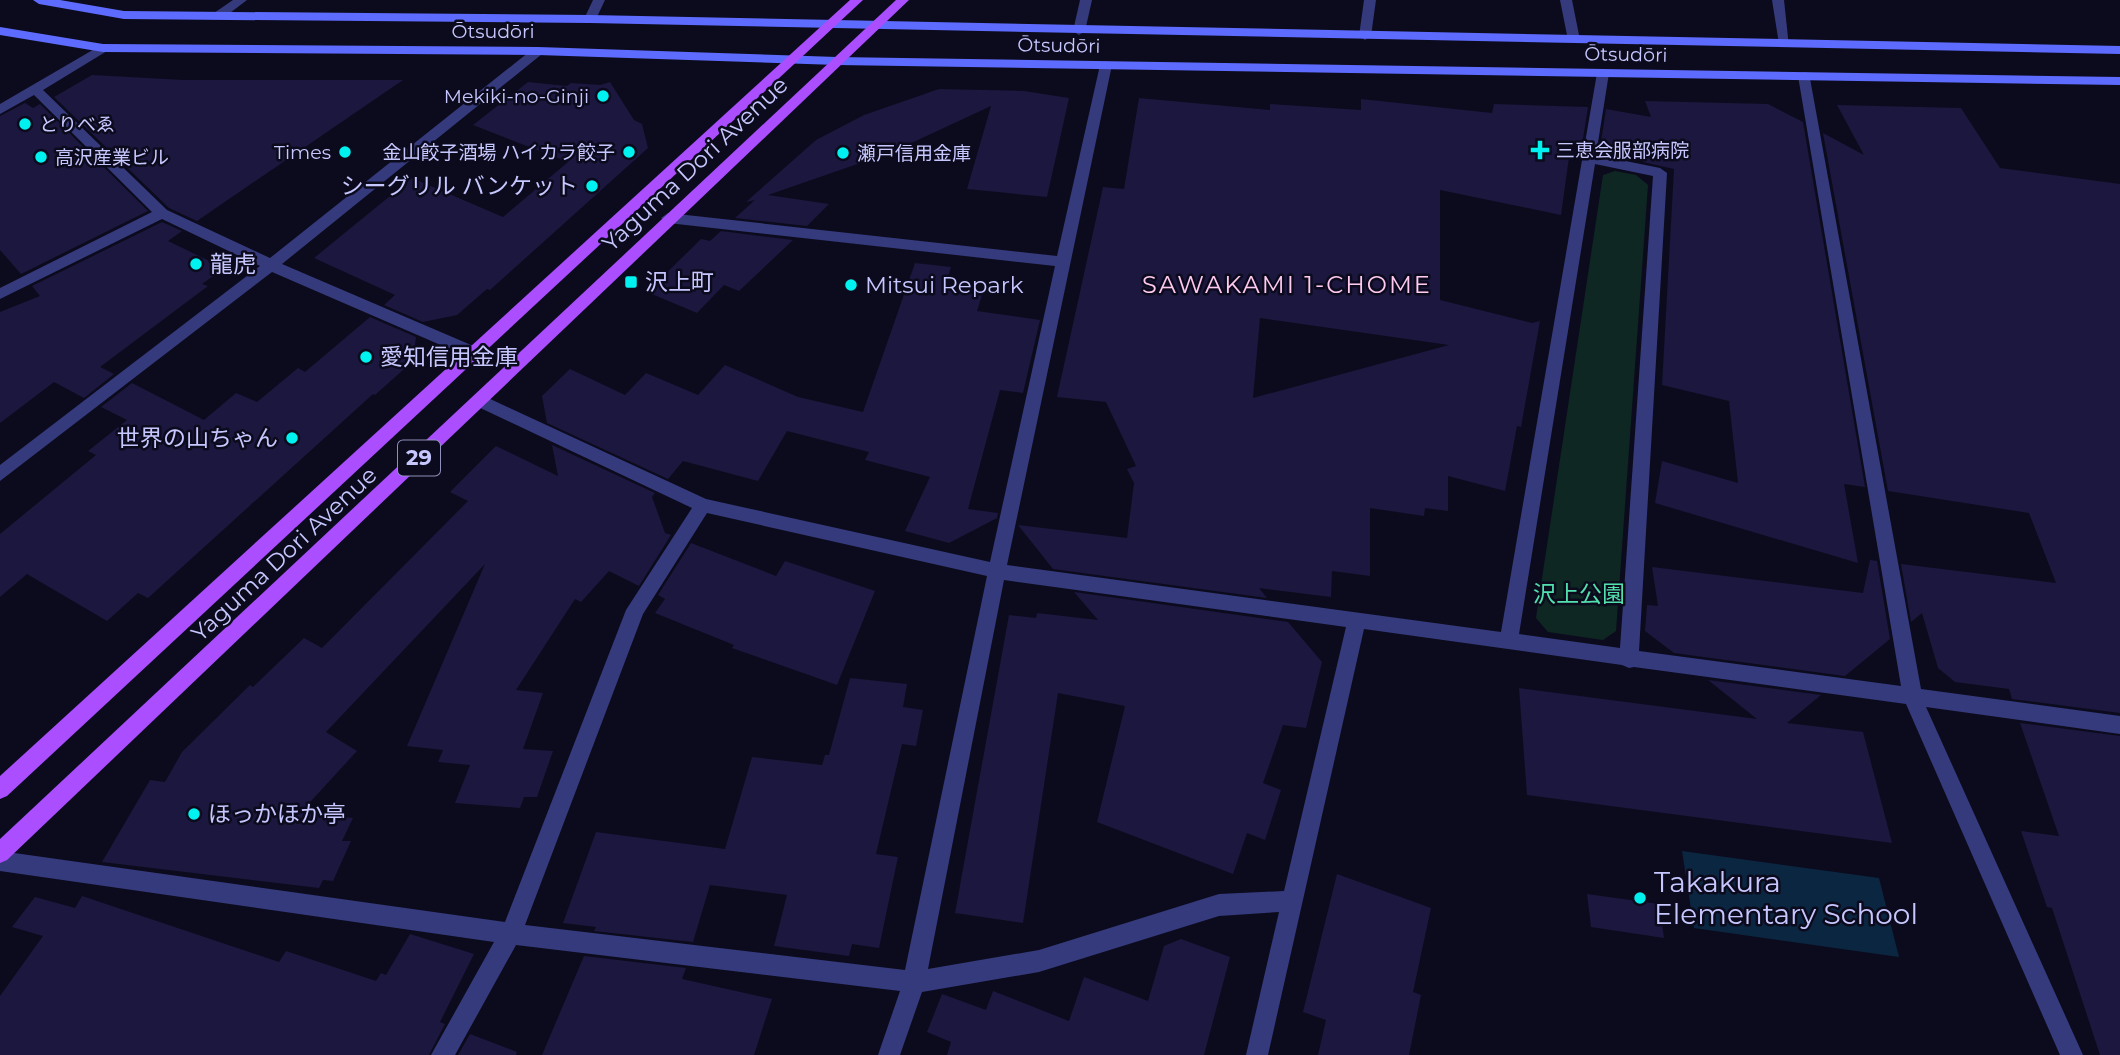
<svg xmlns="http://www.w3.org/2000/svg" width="2120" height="1055" font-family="Montserrat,'Noto Sans JP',sans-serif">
<rect width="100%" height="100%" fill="#0c0b1d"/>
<!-- green -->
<polygon fill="#0e2723" points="1615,171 1636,175 1648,185 1616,631 1603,640 1548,632 1536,618 1603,175"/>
<!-- water -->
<polygon fill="#0b2641" points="1682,851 1879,878 1899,957 1694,928"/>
<!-- building -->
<g fill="#1b173e" fill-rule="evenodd">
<polygon points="92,75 184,80 403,80 197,221 169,208 54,97"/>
<polygon points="528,82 567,86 571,83 600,85 610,82 634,120 642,124 648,148 490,290 487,289 457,315 423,322 384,305 395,295 314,258 412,178 503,217 568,162 473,125"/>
<polygon points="939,89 1024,91 1069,98 1047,197 967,189 991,106 892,152 768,195 829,204 807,226 735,218 755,200 746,202 816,140 864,115"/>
<path d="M1139,98L1270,110V104L1361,110V99L1492,113L1494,104L1588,107L1582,145L1571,143L1561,215L1440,190V300L1532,323L1540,321L1521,427L1517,426L1505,491L1448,476V511L1425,508L1424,516L1370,508V576L1332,571L1331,597L1259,588L1267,598L1053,569L1018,525L1127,538L1134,483L1127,469L1136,466L1106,402L1057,397L1103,187L1124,189ZM1260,318L1449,345L1253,398Z"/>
<polygon points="1645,101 1768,104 1803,122 1865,487 1844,484 1858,563 1655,503 1662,461 1738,483 1729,401 1662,385 1674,169 1643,162 1643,157 1600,148 1606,109 1651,117"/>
<polygon points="25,103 33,108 40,104 148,211 21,274 0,250 0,116"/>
<polygon points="1837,105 1961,108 2000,168 2120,184 2120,713 2012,699 2009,689 1955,682 1938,668 1922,613 1911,622 1901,564 2056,583 2029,513 1888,491 1823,133 1864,155"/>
<polygon points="162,222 182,231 168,241 224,268 202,284 208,286 100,367 114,374 84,398 54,382 0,423 0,312 40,296 32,286"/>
<polygon points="721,231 793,240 739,291 724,285 697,313 647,292 701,239 710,241"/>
<polygon points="915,263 951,267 944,290 982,295 977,311 1040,320 1023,393 1000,390 968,509 998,513 997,518 949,543 905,531 930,477 865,460 869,452 787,431 758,481 683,461 668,479 547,423 542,396 570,369 625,395 646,373 698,395 725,365 798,397 863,412"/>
<polygon points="370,317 416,337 413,361 375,395 373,394 148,598 138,593 107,621 27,574 0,597 0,534 96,455 88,451 127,420 101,407 132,383 204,420 236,393 257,402 298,368 305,372"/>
<polygon points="552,445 655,493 652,497 665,533 671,535 639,586 609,571 581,602 575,599 516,690 543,693 523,749 553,751 537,797 524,797 520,808 455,803 470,765 438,762 443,750 407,746 485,564 326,732 357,751 301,812 353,818 342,841 351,841 333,881 323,880 319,888 102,862 150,780 165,782 182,752 250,685 253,687 304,638 322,648 468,501 450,492 496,446 558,476"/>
<polygon points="691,543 776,576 785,561 875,591 837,685 732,648 734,645 655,613 665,599 658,595"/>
<polygon points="1870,560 1877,561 1890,639 1845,676 1674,653 1645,631 1647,605 1658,606 1652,567 1863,593"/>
<polygon points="1074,592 1288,622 1322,662 1306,728 1283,725 1263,783 1281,790 1265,840 1247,833 1233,874 1097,822 1125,706 1058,693 1023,923 955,913 1009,615 1036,618 1037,613 1098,620"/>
<polygon points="850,678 907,684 903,707 923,710 916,746 902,744 876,854 898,857 879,948 852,944 849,956 774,946 787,895 710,885 693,942 594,931 596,927 563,923 596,832 725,849 752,757 822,765 825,755 829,755"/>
<polygon points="1708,680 1821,695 1787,723 1863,732 1892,843 1527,795 1519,688 1757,719"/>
<polygon points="2020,723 2120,736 2120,1055 2100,1055 2052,908 2047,907 2021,831 2059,836"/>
<polygon points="1337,874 1431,908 1413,992 1421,995 1409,1055 1318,1055 1326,1020 1303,1012"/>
<polygon points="1587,894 1659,904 1664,938 1591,927"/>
<polygon points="82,896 279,962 286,951 376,981 381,973 386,975 410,934 474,954 440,1022 445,1024 429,1055 0,1055 0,996 43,936 12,927 35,897 75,908"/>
<polygon points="1181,939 1230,957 1204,1055 947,1055 951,1042 927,1032 942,994 986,1010 993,991 1069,1021 1084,977 1148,1001 1164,946"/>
<polygon points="584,956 686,968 682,979 772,999 754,1055 542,1055"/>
<polygon points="470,1034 517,1052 516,1055 458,1055"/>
</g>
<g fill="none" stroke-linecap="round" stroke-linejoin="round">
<!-- street -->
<g fill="#353a7d" fill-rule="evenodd">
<polygon points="233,0 247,0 222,19 214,19 214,13"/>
<polygon points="593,0 605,0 596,19 590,23 584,19"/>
<polygon points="1080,0 1092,0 1085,31 1079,35 1073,31"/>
<polygon points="1364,0 1376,0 1371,36 1365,40 1359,36"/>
<polygon points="1560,0 1572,0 1580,40 1578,43 1568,40"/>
<polygon points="1772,0 1784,0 1789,47 1779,44"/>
<polygon points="103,44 107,45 107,51 43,90 167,210 270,258 534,48 542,48 542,54 282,264 478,348 480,352 478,356 466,356 272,272 0,481 0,465 260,266 162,219 0,299 0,288 152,212 34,95 0,114 0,104"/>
<path d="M1106,61L1112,65L1007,565L1501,632L1597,73L1603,69L1609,73L1596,155L1660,168L1667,173L1639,651L1901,686L1798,76L1804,72L1809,73L1921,689L2120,716V734L1926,707L2083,1055H2060L1906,704L1634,667L1629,668L1622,665L1364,629L1268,1055H1246L1279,912L1219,916L1039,972L922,992L900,1055H878L900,991L516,945L455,1055H431L494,942L0,871V851L505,922L626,610L692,508L474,405L472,401L474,397H486L706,499L990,562L1055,266L668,223L661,218L668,213L1057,256L1100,65ZM1595,164L1653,176L1620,648L1519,634ZM707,513L987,576L905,970L525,925L643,614ZM1004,580L1346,627L1284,891L1219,894L1039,950L928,969Z"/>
</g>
<!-- secondary -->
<g fill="#5e6bff" fill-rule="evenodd">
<polygon points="33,0 60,0 124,11 590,15 2120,46 2120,54 590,23 124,19 39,4"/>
<polygon points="0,27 103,44 538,47 837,57 2120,77 2120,85 837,65 538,55 103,52 0,35"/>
</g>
<!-- primary -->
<g fill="#aa4eff" fill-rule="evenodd">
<polygon points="850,0 863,0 7,796 0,799 0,776"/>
<polygon points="896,0 909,0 7,860 0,863 0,839"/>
</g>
</g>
<!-- markers -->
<g fill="#00f2f0" stroke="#0c0b1d" stroke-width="2.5">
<circle cx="603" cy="96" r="7"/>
<circle cx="25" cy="124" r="7"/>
<path d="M1536.5 139.5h7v7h7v7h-7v7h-7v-7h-7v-7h7z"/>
<circle cx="345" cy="152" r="7"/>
<circle cx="629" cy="152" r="7"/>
<circle cx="843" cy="153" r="7"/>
<circle cx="41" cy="157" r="7"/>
<circle cx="592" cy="186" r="7"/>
<circle cx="196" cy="264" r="7"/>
<rect x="624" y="275" width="14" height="14" rx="3.5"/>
<circle cx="851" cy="285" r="7"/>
<circle cx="366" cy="357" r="7"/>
<circle cx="292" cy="438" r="7"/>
<circle cx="194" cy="814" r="7"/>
<circle cx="1640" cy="898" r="7"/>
</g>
<g text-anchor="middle" stroke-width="5" stroke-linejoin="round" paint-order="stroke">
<!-- far-street labels -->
<g font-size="19" fill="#c7c7ff" stroke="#0c0b1d">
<text x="493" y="38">Ōtsudōri</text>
<text transform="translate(1059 45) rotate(1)" y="7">Ōtsudōri</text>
<text transform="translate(1626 54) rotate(1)" y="7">Ōtsudōri</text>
</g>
<!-- far-poi labels -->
<g font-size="19" fill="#c7c7ff" stroke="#0c0b1d" text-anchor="start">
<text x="589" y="103" text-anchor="end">Mekiki-no-Ginji</text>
<text x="39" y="131">とりべゑ</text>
<text x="1556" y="157">三恵会服部病院</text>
<text x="331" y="159" text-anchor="end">Times</text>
<text x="615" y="159" text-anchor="end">金山餃子酒場 ハイカラ餃子</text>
<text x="857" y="160">瀬戸信用金庫</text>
<text x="55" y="164">高沢産業ビル</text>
</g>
<!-- shield labels -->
<rect fill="#0c0b1d" stroke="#8f8fbb" stroke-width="2" x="398" y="440.5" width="42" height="35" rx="5"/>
<g font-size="21" font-weight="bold" fill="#c7c7ff">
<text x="419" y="465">29</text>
</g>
<!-- street labels -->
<g font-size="23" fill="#c7c7ff" stroke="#0c0b1d">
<text transform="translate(695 164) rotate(-43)" y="8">Yaguma Dori Avenue</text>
<text transform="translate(284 554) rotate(-43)" y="8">Yaguma Dori Avenue</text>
</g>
<!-- poi labels -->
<g font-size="23" fill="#c7c7ff" stroke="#0c0b1d" text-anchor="start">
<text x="578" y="194" text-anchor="end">シーグリル バンケット</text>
<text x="210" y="272">龍虎</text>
<text x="645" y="290">沢上町</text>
<text x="865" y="293">Mitsui Repark</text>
<text x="380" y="365">愛知信用金庫</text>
<text x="278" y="446" text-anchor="end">世界の山ちゃん</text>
<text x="208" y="822">ほっかほか亭</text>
</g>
<!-- park labels -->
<g font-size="23" fill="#52e0ad" stroke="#0c0b1d">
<text x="1579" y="602">沢上公園</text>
</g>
<!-- neighbourhood labels -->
<g font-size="24" letter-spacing="2" fill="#ffc9f1" stroke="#0c0b1d">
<text x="1287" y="293">SAWAKAMI 1-CHOME</text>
</g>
<!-- near-poi labels -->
<g font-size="28" fill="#c7c7ff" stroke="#0c0b1d" text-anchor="start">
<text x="1654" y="892">Takakura<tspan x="1654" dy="32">Elementary School</tspan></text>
</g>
</g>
</svg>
